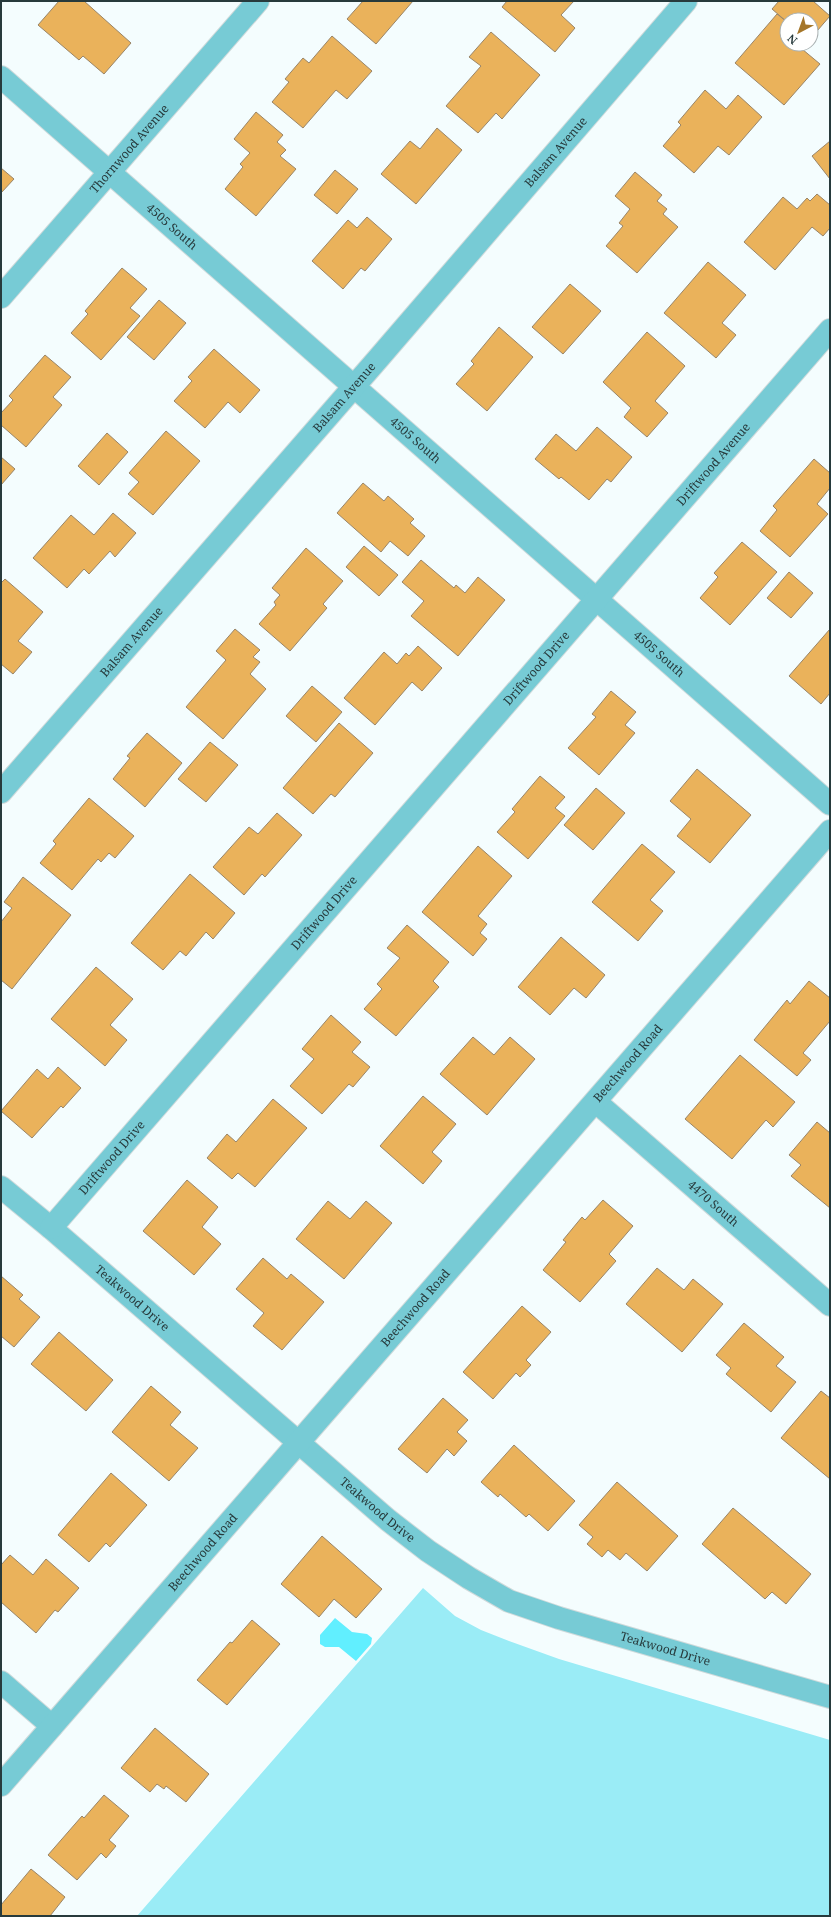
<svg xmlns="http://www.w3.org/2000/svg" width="831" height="1917" font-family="'Noto Serif',serif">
<rect width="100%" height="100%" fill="#f4fdfe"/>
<!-- green -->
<polygon fill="#9aecf6" points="423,1588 455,1616 481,1630 509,1641 559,1659 830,1740 830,1916 137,1916"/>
<!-- water -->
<polygon fill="#61efff" points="335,1618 352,1632 367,1634 372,1638 371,1644 356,1661 339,1647 325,1647 320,1644 320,1635"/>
<!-- building -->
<g fill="#eab25b" stroke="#998568">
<polygon points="59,1 84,1 131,43 104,74 83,56 79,60 38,25"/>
<polygon points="363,1 413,1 376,44 347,19"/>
<polygon points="507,1 574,1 561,15 575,28 555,52 502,7"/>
<polygon points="779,1 813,1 830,16 811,38 811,20 787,20 787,22 772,9"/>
<polygon points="777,14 787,22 787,44 806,44 802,49 820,64 784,105 735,63"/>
<polygon points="491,32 540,75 502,119 496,113 478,133 446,106 481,66 469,57"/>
<polygon points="332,36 372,71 347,99 336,90 303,128 272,102 289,82 285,79 303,58 309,63"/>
<polygon points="705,90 726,109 738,95 762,117 729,155 718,146 694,173 663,146 681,125 678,122"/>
<polygon points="256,112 283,135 277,142 286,150 280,156 296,169 256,216 225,189 243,167 240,164 250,153 234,139"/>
<polygon points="437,128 462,150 416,204 381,174 410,141 420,149"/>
<polygon points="830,141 830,179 812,156"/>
<polygon points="1,168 14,179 1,193"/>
<polygon points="335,170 358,189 337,214 314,195"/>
<polygon points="635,172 662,195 657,201 667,209 663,214 678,227 637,273 606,246 623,226 619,223 630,209 615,196"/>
<polygon points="817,194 830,205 830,228 823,236 812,227 775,270 744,242 783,197 797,209 807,198 810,201"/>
<polygon points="367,217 392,239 365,271 361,268 343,289 312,261 348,220 357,228"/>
<polygon points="708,262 746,295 722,323 736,335 716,358 664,313"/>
<polygon points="122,268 147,289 130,308 140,316 101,360 71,333 88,314 85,311"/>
<polygon points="570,284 601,311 563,354 532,327"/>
<polygon points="159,300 186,323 154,360 127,337"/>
<polygon points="499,327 533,357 487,411 456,384 474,364 471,361"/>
<polygon points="647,332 685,366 655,401 668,413 647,437 624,417 631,408 603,382"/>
<polygon points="214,349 260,390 240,413 228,402 205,428 174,401 192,381 188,377"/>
<polygon points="45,355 71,377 53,397 62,405 26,447 1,425 1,413 13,400 9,396"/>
<polygon points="597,427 632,457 611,482 607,479 589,500 561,477 559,479 535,459 556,434 576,451"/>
<polygon points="166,431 200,461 153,515 128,494 139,482 129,473"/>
<polygon points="107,433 128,452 99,485 78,466"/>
<polygon points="1,457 15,469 1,485"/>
<polygon points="814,459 830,473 830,488 817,504 828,514 790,557 760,531 777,510 773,506"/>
<polygon points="363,483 384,501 388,496 414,519 410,523 425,536 408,556 390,541 381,552 337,513"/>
<polygon points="113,513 136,533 115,557 110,551 89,574 84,569 67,588 33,558 71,515 94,535"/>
<polygon points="742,542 777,572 730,625 700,598 718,577 714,573"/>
<polygon points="364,546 398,575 379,596 346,567"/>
<polygon points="306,548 343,581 323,604 327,608 290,651 259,624 276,605 274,602 280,595 272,588"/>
<polygon points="421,560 454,588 456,585 465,593 478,577 505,600 458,656 411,616 424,601 402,582"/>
<polygon points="789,572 813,593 791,618 767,598"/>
<polygon points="5,579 43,612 18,641 32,652 13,674 1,664 1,583"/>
<polygon points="235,629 260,650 253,657 260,662 250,674 266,689 223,739 186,707 226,660 216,651"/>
<polygon points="830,629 830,693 821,704 789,676"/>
<polygon points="418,646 442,668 422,691 412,682 375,725 344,698 384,652 397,664 406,653 409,656"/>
<polygon points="312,686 342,712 316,742 286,716"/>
<polygon points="611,691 636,712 625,725 635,733 599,775 568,748 596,717 592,714"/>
<polygon points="339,723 373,753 335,797 331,794 313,814 283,788"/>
<polygon points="147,733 182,763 145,807 113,779 130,758 127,756"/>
<polygon points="210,742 238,765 206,802 178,779"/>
<polygon points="697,769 751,815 710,863 677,836 691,819 670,801"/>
<polygon points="540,776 565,797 555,808 565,816 528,859 497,832 515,812 512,809"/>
<polygon points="596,788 625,813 593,850 564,825"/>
<polygon points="89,798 134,836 115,858 109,853 101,862 98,859 72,890 40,863 56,844 53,841"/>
<polygon points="277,813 302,835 265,877 262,874 244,895 213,867 249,827 258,834"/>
<polygon points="642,844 675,872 650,900 663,911 638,941 592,902"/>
<polygon points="478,846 512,876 478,916 487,924 480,933 487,939 473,956 422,912"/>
<polygon points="190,874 235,913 213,939 206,932 186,956 180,951 163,970 131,943"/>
<polygon points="23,877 71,915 12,989 1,980 1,922 12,908 4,902"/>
<polygon points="407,925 449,962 433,981 439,987 396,1036 364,1009 382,989 377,984 400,958 387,948"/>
<polygon points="561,937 605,975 586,998 574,988 550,1015 518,987"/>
<polygon points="96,967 133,999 110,1025 127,1040 105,1066 51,1019"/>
<polygon points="809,981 830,998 830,1021 803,1053 811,1060 797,1076 754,1040 787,1000 790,1004"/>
<polygon points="331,1015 361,1042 352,1052 370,1067 353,1087 349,1084 322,1114 290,1086 314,1059 302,1049"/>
<polygon points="473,1037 494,1055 510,1037 535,1059 487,1115 440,1074"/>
<polygon points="740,1055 795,1102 773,1127 766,1120 732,1159 685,1119"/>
<polygon points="58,1067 81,1088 63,1108 61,1106 32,1138 1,1111 37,1069 48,1079"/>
<polygon points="423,1096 456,1124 432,1152 442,1161 423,1184 380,1146"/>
<polygon points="273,1099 307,1128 255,1187 238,1173 232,1179 207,1158 227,1134 236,1142"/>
<polygon points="817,1122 830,1133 830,1208 791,1176 801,1165 789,1155"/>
<polygon points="187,1180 218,1207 202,1227 221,1244 194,1275 143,1231"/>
<polygon points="603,1200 633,1226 609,1254 616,1261 580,1302 543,1270 566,1242 563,1240 582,1217 585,1220"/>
<polygon points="328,1201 350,1219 366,1201 392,1223 344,1279 296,1239"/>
<polygon points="263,1258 287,1279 291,1274 324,1302 282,1350 253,1326 264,1313 236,1289"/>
<polygon points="657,1268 684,1290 693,1279 723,1304 682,1352 626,1304"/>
<polygon points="1,1276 23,1295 19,1299 40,1317 14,1347 1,1336"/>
<polygon points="522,1306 551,1332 526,1360 531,1365 520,1377 516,1373 493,1399 463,1372"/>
<polygon points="744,1323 784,1357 776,1366 796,1382 771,1412 726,1374 731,1368 716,1355"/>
<polygon points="59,1332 113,1380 86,1411 31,1364"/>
<polygon points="151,1386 181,1412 170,1425 198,1448 169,1481 112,1432"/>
<polygon points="821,1391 830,1398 830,1479 781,1438"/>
<polygon points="443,1398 468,1420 457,1432 467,1441 454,1456 447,1449 427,1473 398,1449"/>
<polygon points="514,1445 575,1501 548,1531 529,1514 526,1517 500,1494 498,1497 481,1482"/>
<polygon points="111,1473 147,1505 110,1547 106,1543 89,1562 58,1535"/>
<polygon points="617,1482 678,1536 647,1571 626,1553 620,1560 608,1550 602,1557 587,1544 593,1537 579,1525"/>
<polygon points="733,1508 811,1574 786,1604 772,1592 765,1599 702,1544"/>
<polygon points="322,1536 382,1589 356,1618 334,1599 319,1617 281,1584"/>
<polygon points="10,1555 33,1575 46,1559 79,1588 58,1612 55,1610 36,1633 1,1602 1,1565"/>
<polygon points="252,1620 280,1644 227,1705 197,1680 230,1642 232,1643"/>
<polygon points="155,1728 209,1774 186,1802 166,1786 164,1789 157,1784 150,1792 121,1768"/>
<polygon points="104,1795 129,1816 109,1840 116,1846 106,1858 101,1853 77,1880 48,1855 82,1816 84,1818"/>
<polygon points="31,1869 65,1897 50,1916 1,1916 1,1905"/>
</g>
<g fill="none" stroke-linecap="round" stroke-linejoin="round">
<defs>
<g id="minor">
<path id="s1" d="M1,77L830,804"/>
<path id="s2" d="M1,297L258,1"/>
<path id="s3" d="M1,792L377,360L686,1"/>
<path id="s4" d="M596,1102L830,1305"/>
<path id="s5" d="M1,1187L51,1228L388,1520L428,1551L469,1578L509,1601L559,1618L830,1697"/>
<path id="s6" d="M51,1228L830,330"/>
<polyline points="1,1682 52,1726"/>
<path id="s7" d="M1,1785L830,831"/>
</g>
</defs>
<!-- minor casing -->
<use href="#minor" stroke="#cfdadb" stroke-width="24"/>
<!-- minor -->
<use href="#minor" stroke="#77cbd5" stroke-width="22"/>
</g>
<g text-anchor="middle" stroke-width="3.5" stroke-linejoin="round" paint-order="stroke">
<!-- street labels -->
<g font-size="12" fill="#273a3c" stroke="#fff">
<text dy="4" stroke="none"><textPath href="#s2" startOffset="196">Thornwood Avenue</textPath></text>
<text dy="4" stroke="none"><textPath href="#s3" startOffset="847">Balsam Avenue</textPath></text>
<text dy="4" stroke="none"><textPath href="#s1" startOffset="227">4505 South</textPath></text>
<text dy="4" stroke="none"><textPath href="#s3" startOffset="523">Balsam Avenue</textPath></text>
<text dy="4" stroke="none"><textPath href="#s1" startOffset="551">4505 South</textPath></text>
<text dy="4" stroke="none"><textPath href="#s6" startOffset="1011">Driftwood Avenue</textPath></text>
<text dy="4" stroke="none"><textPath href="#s3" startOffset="199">Balsam Avenue</textPath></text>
<text dy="4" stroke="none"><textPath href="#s1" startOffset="875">4505 South</textPath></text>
<text dy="4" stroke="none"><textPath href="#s6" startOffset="741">Driftwood Drive</textPath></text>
<text dy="4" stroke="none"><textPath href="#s6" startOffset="417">Driftwood Drive</textPath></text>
<text dy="4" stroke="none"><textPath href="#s7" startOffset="956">Beechwood Road</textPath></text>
<text dy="4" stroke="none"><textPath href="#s6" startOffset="93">Driftwood Drive</textPath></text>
<text dy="4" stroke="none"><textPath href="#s4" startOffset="155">4470 South</textPath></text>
<text dy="4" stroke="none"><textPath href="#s5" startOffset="172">Teakwood Drive</textPath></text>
<text dy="4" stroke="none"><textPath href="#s7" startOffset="632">Beechwood Road</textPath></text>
<text dy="4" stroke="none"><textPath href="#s5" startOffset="496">Teakwood Drive</textPath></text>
<text dy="4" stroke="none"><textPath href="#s7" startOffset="308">Beechwood Road</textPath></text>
<text dy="4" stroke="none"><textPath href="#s5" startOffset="820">Teakwood Drive</textPath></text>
</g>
</g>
<!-- border -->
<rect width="831" height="1917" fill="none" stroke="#273a3c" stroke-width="4"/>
<!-- north arrow -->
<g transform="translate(799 32) rotate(221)"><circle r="19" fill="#ffffff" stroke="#a9b0b1"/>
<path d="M0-3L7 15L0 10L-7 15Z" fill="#a57629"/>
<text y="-6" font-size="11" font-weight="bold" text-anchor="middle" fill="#273a3c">N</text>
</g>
</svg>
